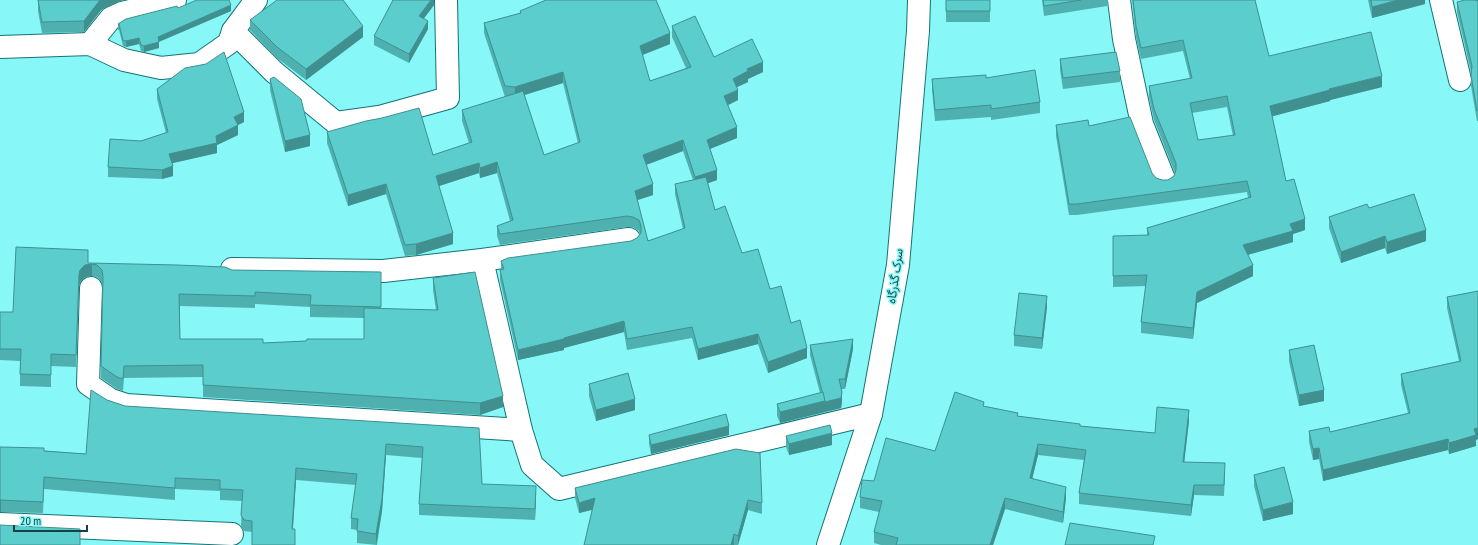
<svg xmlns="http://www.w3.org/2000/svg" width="1478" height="545" font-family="'PT Sans Narrow','Noto Sans Arabic',sans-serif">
<rect width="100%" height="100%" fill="#88f7f7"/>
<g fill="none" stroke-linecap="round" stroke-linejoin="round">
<defs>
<g id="street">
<polyline points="1119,0 1124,39 1142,124 1164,179"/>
<polyline points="1441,0 1460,80"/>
<polyline points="233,31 274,72 336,123 379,117 448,98 446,0"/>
<polyline points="90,44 111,18 122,13 175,0"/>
<polyline points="0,47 90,44 124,60 161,68 199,64 229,43 233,31 256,0"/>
<polyline points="482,260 521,430 532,465 559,489 871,414"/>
<polyline points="232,269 383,271 482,260 629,239"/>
<polyline points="91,288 88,384 111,400 126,405 521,430"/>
<polyline points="0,524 232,534"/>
</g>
<polyline id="secondary" points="828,545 871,414 898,265 918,31 919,0"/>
</defs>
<!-- street casing -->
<use href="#street" stroke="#147475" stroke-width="24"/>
<!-- secondary casing -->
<use href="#secondary" stroke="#147475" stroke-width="24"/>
<!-- street -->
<use href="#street" stroke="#fff" stroke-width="22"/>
<!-- secondary -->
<use href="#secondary" stroke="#fff" stroke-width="22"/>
</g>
<!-- wall -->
<g fill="#4fb0b0" fill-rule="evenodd">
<polygon points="38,0 123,0 106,7 101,10 84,32 42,33 38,11"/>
<rect x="946" y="0" width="44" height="22"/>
<polygon points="1042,0 1108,0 1107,6 1044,16"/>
<path d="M1132,0H1255L1269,56L1382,87L1330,100V101L1272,116L1286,181L1305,230L1293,234V242L1248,255L1253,276L1197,303L1193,339L1141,333V322L1146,286L1113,287V236H1147V228L1248,198L1247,192L1077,215H1069L1056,136V125L1089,126L1152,173L1156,178L1162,180H1168L1174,176L1175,173L1154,120L1149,97V86L1190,79L1183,51L1141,59L1136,37ZM1227,107L1233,136L1198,140L1192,113Z"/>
<polygon points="1368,0 1425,0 1425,4 1372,18"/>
<polygon points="1478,0 1478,121 1477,121 1471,86 1471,72 1457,12 1457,2"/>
<path d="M656,2L670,44L642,55L650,81L686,68L672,37V26L714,57L763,72L748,79V82L737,87L738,100L728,105L737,138L710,149L717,180L708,183L715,210L742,253L770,289L791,323L807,358L768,373L758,344L698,360L692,338L627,350L624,332L564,348V350L518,360L500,280V270L501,269V261L631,241L637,238L640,234L639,231L633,227H627L500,245L497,236V226L510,221L497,173L480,178L479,173L439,186L453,244L416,255L405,256L386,194L348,206L327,143V132L433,155L469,143L462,121V110L505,97L484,33V23L520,13V11ZM563,83L578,143L544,155L524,95ZM683,151L693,180L675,184V194L683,229L648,241L637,200L653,195L646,165Z"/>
<polygon points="434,5 424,18 428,29 409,63 374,45 374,36"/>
<polygon points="178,8 231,11 159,42 159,48 144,52 141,51 139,44 126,47 123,46 119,30 118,30 118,24"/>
<polygon points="250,20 363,37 306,80 277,58 250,30"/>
<polygon points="1060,59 1120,71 1120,82 1063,89 1060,70"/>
<polygon points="986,78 1040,102 1040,113 991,120 991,117 935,121 932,90 932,79"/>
<polygon points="270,79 310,146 285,152 270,90"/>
<polygon points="157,89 244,122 238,125 238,135 217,145 217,153 172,163 173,176 162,179 108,177 108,167 141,141 166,133 157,99"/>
<polygon points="1369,208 1426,241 1387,254 1385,248 1341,263 1329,228 1329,217"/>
<path d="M88,263L232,270L381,272V309L436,310L433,290V278L503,407L480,415L203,397V377L124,378L123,391L117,389L101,378L103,287L102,282L97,277L92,276L85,277L80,282L79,287L76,367L51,366V387L20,386V361L0,360V312H13ZM255,304L310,307V317L364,318V339L263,343L180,339V306L255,308Z"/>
<polygon points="1478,291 1478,439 1476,440 1476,446 1449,454 1448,450 1323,481 1319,459 1313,460 1309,442 1309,431 1330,432 1408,413 1401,385 1401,374 1459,361 1447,308 1447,297"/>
<polygon points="1047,307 1042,349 1014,346 1014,335"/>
<polygon points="810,345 853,349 845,389 842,389 842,402 841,408 825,412 825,410 825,412 780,423 777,416 777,404 820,393 810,355"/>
<polygon points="1289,350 1324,401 1299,406 1289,361"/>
<polygon points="589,384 635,410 596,421 589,396"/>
<polygon points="107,400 125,406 479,428 482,484 536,498 535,520 419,515 419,504 422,458 386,455 382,511 377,545 357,543 357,530 351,529 351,518 356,485 296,480 293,529 252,532 244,531 241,526 242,501 220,500 220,491 175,489 175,500 44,489 43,513 0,512 0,447 86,454"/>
<polygon points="984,407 1018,416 1080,426 1155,433 1189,421 1184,462 1225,474 1224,496 1194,495 1191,516 1079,504 1079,493 1084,460 1038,455 1032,478 1066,498 1063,523 1005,509 993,545 881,545 874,543 874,532 879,512 860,508 860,497 874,481 935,451"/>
<polygon points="649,435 729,435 651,454 649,444"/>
<polygon points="786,436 832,445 789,455 786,447"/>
<polygon points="736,449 762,503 762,514 748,510 738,545 584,545 592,510 579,513 575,498 575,488"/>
<polygon points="1254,475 1293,514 1263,521 1254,486"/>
</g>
<!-- shaded-wall -->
<g fill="#409090">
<polygon points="100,0 123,0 106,7 101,10 84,32 84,21"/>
<polygon points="431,0 434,0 434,5 419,25 419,16"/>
<polygon points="1398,0 1425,0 1425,4 1372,18 1372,7"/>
<polygon points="231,5 231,11 158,42 158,37"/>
<polygon points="428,21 428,29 409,63 409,54"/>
<polygon points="363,26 363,37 306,80 306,69"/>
<polygon points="670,33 670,44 640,56 640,46"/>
<polygon points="139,38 139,44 126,47 126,41"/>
<polygon points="159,42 159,48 144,52 144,46"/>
<polygon points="763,62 763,72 748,79 748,82 733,89 733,79 747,69"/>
<polygon points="563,72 563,83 515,98 515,87"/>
<polygon points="1382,76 1382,87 1330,100 1330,101 1270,117 1270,106 1329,89"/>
<polygon points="738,90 738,100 724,107 724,96"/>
<polygon points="244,112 244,122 234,127 234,117"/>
<polygon points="238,125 238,135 217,145 217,153 169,164 169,154 216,136"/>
<polygon points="737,127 737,138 707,150 707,140"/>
<polygon points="310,135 310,146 285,152 285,141"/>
<polygon points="683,140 683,151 643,166 643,155"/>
<polygon points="497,162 497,173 480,178 480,168"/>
<polygon points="479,163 479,173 436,187 436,176"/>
<polygon points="173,166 173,176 162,179 162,170"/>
<polygon points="717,170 717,180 695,188 695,177"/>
<polygon points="386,184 386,194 348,206 348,195"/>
<polygon points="653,184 653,195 635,201 635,191"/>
<polygon points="1305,219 1305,230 1293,234 1293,242 1243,256 1243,245 1290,224"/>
<polygon points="1426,230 1426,241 1387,254 1387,242"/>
<polygon points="453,233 453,244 416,255 416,244"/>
<polygon points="1385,236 1385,248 1341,263 1341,252"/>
<polygon points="88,250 88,265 92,264 92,276 85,277 80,282 79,287 76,367 79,275"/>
<polygon points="1253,265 1253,276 1197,303 1193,339 1193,328 1197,292"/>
<polygon points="1047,296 1047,307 1042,349 1042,338"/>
<polygon points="624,321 624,332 564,348 564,350 518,360 518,350"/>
<polygon points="758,334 758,344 698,360 698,349"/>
<polygon points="853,339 853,349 845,389 845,379"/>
<polygon points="807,348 807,358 768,373 768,362"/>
<polygon points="1324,390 1324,401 1299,406 1299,395"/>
<polygon points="842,392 842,402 841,408 825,412 825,402"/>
<polygon points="503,396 503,407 480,415 480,403"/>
<polygon points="635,399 635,410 596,421 596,410"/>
<polygon points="825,401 825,412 780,423 780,412"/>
<polygon points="1189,410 1189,421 1183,473 1183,462"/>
<polygon points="729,426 729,435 651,454 651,445"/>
<polygon points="1478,428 1478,439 1476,440 1476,446 1449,454 1449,443 1474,429"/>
<polygon points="832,433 832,445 789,455 789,444"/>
<polygon points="1448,439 1448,450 1323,481 1323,470"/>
<polygon points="386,444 386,455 382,511 376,545 376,534"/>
<polygon points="1038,444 1038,455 1030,488 1030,478"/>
<polygon points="1319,448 1319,459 1313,460 1313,449"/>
<polygon points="296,468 296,480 292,541 292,529"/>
<polygon points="1194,485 1194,495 1191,516 1191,505"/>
<polygon points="536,486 536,498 535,520 535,509"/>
<polygon points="1066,487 1066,498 1063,523 1063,512"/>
<polygon points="595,498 595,509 579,513 579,503"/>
<polygon points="1005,498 1005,509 993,545 990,545"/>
<rect x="0" y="500" width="1" height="12"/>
<polygon points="748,500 748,510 738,545 738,536"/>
<polygon points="1293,502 1293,514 1263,521 1263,510"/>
<polygon points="734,534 734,545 731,545"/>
</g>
<!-- building -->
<g fill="#5ccdcd" stroke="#409090" fill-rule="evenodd">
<polygon points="38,0 100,0 84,21 42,22"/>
<polygon points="197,0 229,0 231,5 158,37 159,42 144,46 141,45 139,38 126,41 123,40 119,24 118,24 126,19 177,6 178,8"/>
<polygon points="277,0 343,0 363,26 306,69 277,47 250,20"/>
<polygon points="393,0 431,0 419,16 428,21 409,54 374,36"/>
<polygon points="546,0 656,0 670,33 640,46 650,81 691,67 672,26 695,16 714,57 752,39 763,62 747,69 748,71 733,79 738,90 724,96 737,127 707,140 717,170 695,177 683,140 643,155 653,184 635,191 648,241 685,228 675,184 706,177 715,210 725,206 742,253 758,249 770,289 781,286 791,323 800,320 807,348 768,362 758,334 698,349 692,327 627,339 624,321 564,338 564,339 518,350 500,270 504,269 501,261 508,258 631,241 637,238 641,233 641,226 639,220 633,217 627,216 500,234 497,226 513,220 497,162 480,168 479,163 436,176 453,233 416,244 405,245 386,184 348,195 327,132 366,121 382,118 419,108 433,155 472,142 462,110 523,91 544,155 580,142 563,72 515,87 505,86 484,23 521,13 520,11"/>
<rect x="946" y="0" width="44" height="11"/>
<polygon points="1043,0 1081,0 1044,6"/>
<path d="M1133,0H1255L1269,56L1371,32L1382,76L1329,89L1330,90L1270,106L1286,181L1294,179L1305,219L1290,224L1293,231L1243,245L1253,265L1197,292L1193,328L1141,322L1147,275L1113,276V236L1149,235L1147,228L1251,197L1247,181L1077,204H1069L1056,125L1088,120L1089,126L1130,117L1152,173L1156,178L1162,180H1168L1174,176L1176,170V163L1154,109L1149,86L1192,78L1183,40L1141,48L1136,26ZM1227,96L1235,135L1198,140L1190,103Z"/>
<polygon points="1371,0 1398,0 1372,7"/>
<polygon points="1465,0 1475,0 1476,1 1478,0 1478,111 1477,111 1471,75 1472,66 1457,2"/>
<polygon points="224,52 244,112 234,117 238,125 216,136 217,143 169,154 173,166 162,170 108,167 110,139 141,141 168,132 157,89 185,68 206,64"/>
<polygon points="1116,52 1120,71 1063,78 1060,59"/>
<polygon points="1035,70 1040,102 991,109 991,105 935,110 932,79 986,75 986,78"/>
<polygon points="274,77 301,99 310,135 285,141 270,79"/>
<polygon points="1414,194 1426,230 1387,242 1385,236 1341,252 1329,217 1367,204 1369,208"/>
<polygon points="16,247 88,250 88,263 177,265 225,267 232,270 381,272 381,307 310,305 311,295 255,292 255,296 179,294 180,339 263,339 263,343 306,341 307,339 364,339 364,308 438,310 433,278 475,272 503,396 480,403 203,385 203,365 124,366 123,379 117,377 101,366 103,277 102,270 97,265 92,264 85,265 80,270 79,275 76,355 51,354 51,375 20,374 21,349 0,349 0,312 13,312"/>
<polygon points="1478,291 1478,428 1474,429 1476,435 1449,443 1448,439 1323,470 1319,448 1313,449 1309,431 1329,427 1330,432 1410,413 1401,374 1461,361 1447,297"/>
<polygon points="1019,293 1047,296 1042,338 1014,335"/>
<polygon points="853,339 845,379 839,379 842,392 841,398 825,402 810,345"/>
<polygon points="1314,345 1324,390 1299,395 1289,350"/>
<polygon points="628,373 635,399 596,410 589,384"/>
<polygon points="91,390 107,400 125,406 479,428 482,484 536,486 535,509 419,504 423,447 386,444 382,499 376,534 357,531 358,519 351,518 357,474 296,468 292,529 295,529 295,545 252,545 252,521 244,520 241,515 243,490 220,489 220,480 175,478 175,488 44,477 43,502 0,500 0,447 44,448 44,451 86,454"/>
<polygon points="823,392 825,401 780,412 777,404"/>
<polygon points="955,392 984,402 983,406 1018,413 1017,416 1080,424 1080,426 1155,433 1157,407 1189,410 1183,462 1225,463 1224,485 1194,485 1191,505 1079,493 1086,450 1038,444 1030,478 1066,487 1063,512 1005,498 990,545 896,545 898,538 874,532 882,501 860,497 862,480 874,481 886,438 935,451"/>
<polygon points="726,414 729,426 651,445 649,435"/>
<polygon points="830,425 832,433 789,444 786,436"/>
<polygon points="736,449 760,453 762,503 748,500 738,536 734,534 731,545 584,545 595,498 579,503 575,488"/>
<polygon points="1284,467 1293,502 1263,510 1254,475"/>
<polygon points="1070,523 1155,536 1153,545 1065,545"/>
<polygon points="0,525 80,529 80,545 0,545"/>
</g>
<g text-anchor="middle" stroke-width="3" stroke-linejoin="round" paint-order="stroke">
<!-- street labels -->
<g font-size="12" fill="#134444" stroke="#88f7f7">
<text transform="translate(895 276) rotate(-82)" y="4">سرک گذرگاه</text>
</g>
</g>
<!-- scale -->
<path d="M14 525v6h73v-6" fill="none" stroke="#134444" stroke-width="2"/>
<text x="20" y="525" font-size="12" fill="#134444" stroke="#88f7f7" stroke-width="3" paint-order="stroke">20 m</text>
</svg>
